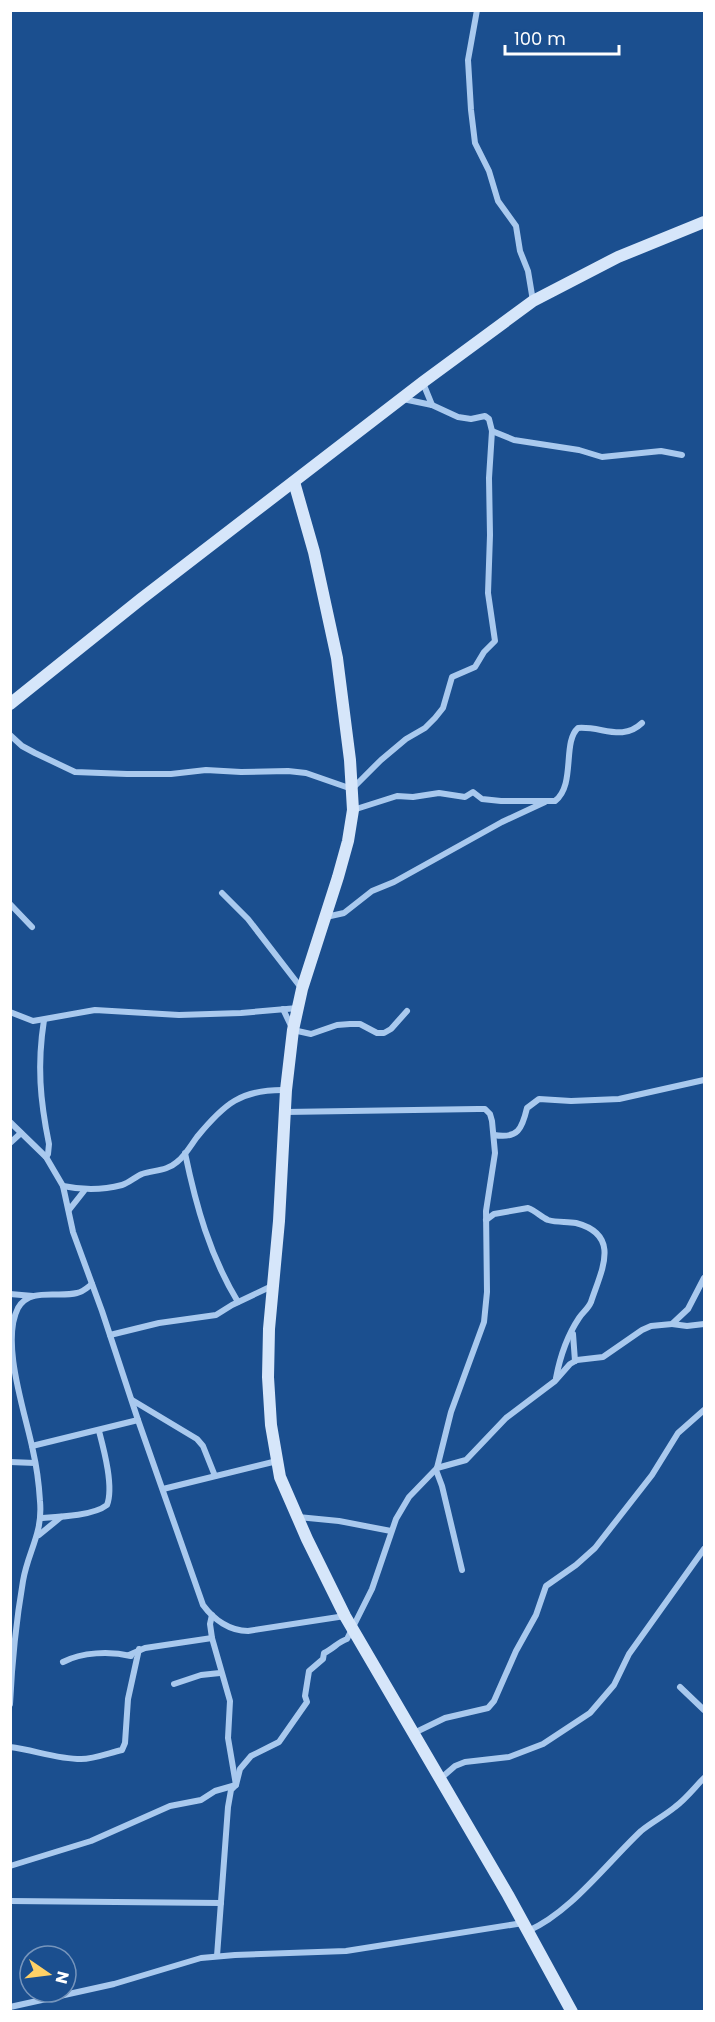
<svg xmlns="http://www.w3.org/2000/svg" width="715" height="2022" font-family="Poppins,sans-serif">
<rect width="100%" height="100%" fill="#1b4f8f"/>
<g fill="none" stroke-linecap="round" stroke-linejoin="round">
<!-- street -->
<g stroke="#a9c9ee" stroke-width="6">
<polyline points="477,10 468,60 471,110 475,143 489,171 498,201 516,226 520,251 528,271 533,301"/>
<polyline points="423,383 432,405"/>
<polyline points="492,431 514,440 579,450 602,457 661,451 682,455"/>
<polyline points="10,735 22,746 35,753 75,772 127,774 171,774 206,770 241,772 288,771 306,773 352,789 381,760 406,739 425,728 435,718 443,708 452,677 475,667 484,652 495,641 488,593 490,535 489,478 492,431 489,419 485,416 471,419 458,417 432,405 403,399"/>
<path d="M353,810L397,796L413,797L439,793L465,797L473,792L482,799L501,801H555C576,785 562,742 578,728C602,726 622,742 642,723"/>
<polyline points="222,893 248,919 302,989"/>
<polyline points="10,904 32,927"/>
<polyline points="326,917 344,913 372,891 394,882 502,822 545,802"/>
<polyline points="283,1009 293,1030 311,1034 337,1025 350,1024 360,1024 377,1033 384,1033 391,1029 407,1011"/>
<polyline points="10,1012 33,1021 95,1010 179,1015 241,1013 298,1008"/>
<path d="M44,1020C37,1065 40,1100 49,1144L48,1154L46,1157"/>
<path d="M10,1122L46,1157L63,1186L73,1232L102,1311L138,1420L203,1605C214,1620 230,1631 248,1631L345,1616"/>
<path d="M494,1135C518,1139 522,1129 527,1108L539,1099L571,1101L619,1099L704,1080"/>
<polyline points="10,1143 21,1133"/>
<path d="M185,1153C196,1206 210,1256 238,1302"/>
<path d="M63,1186C82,1190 103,1190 122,1185C129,1183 135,1177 142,1174C154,1170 167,1171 177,1162C185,1156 191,1145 197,1137C224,1104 241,1089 286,1090"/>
<polyline points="69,1210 84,1191"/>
<path d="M486,1220L494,1214L528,1208C536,1211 541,1217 548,1220C558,1223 567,1221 576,1223C622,1235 601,1271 591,1302C588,1309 583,1312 579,1318C567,1336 560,1357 556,1378"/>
<polyline points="10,1294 33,1296"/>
<polyline points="672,1324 687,1326 704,1324"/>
<polyline points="573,1334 575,1361"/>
<polyline points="110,1335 159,1323 216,1315 232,1305 272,1286"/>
<polyline points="132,1400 197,1439 203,1446 215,1476"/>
<polyline points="32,1446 138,1420"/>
<polyline points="10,1462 35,1463"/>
<polyline points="437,1468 466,1460 506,1418 555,1381 570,1364 577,1360 603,1357 642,1330 651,1326 672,1324 688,1309 704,1278"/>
<polyline points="436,1470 442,1486 462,1570"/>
<polyline points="163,1489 277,1461"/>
<polyline points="298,1517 339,1521 391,1531"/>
<path d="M41,1518C58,1517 93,1516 107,1505C114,1487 104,1450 99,1431"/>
<polyline points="39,1535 61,1517"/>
<polyline points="212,1615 210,1624 212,1638 230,1701 228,1738 236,1785 231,1790 228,1807 217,1956"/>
<polyline points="129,1655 145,1648 212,1638"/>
<path d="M63,1662C82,1652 110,1651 131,1656"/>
<polyline points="174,1684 201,1675 220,1673"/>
<polyline points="680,1687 704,1710"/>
<path d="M10,1704C12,1663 16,1622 23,1581C28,1551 43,1534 40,1501C39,1485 37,1468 33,1451C26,1415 0,1343 18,1308C30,1287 57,1298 77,1293C83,1292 88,1287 92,1284"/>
<polyline points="414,1733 445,1718 488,1708 494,1701 516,1651 536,1615 546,1586 576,1565 595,1548 652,1475 678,1433 704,1410"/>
<path d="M10,1747C34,1750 57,1759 81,1759C94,1759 109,1753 122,1750L125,1743L128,1699L139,1649"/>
<polyline points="440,1779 455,1766 465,1762 509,1757 543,1744 590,1713 614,1685 629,1654 704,1549"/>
<path d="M10,1866L91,1841L170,1806L201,1800L215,1791L236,1785L240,1769L251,1756L279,1742L307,1702L305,1696L309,1671L323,1659L324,1653C333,1649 338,1642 347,1639L372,1589L396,1519L409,1497L437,1468L451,1412L484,1322L487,1292L486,1211L495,1153L492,1121L490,1114L485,1109H478L285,1112"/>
<polyline points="10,1901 221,1903"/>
<path d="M528,1931C571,1912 606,1864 641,1831C652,1822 664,1816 675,1807C686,1799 695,1787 704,1778"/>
<polyline points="10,2007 114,1984 201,1958 235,1955 346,1951 523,1923"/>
</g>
<!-- secondary -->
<g stroke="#d6e6fa" stroke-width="12">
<polyline points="294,482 314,552 337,658 350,760 353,810 348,841 338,877 302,989 293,1030 286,1090 279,1221 269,1329 268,1377 271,1425 280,1477 307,1539 345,1616 508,1895 572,2012"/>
<polyline points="10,704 141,599 423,382 533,301 618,257 704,222"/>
</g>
</g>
<!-- border -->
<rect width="715" height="2022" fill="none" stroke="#ffffff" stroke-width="24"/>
<!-- north arrow -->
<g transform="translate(48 1974) rotate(104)"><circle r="28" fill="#1b4f8f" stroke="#7695bc" stroke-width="1.5"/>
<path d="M0-4.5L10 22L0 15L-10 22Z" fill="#ffd166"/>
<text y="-9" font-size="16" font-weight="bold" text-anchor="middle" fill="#ffffff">N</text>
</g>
<!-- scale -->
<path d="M505 45v9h114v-9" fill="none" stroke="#ffffff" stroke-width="3"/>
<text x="514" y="45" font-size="18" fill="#ffffff" stroke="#1b4f8f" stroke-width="4.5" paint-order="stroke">100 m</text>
</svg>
